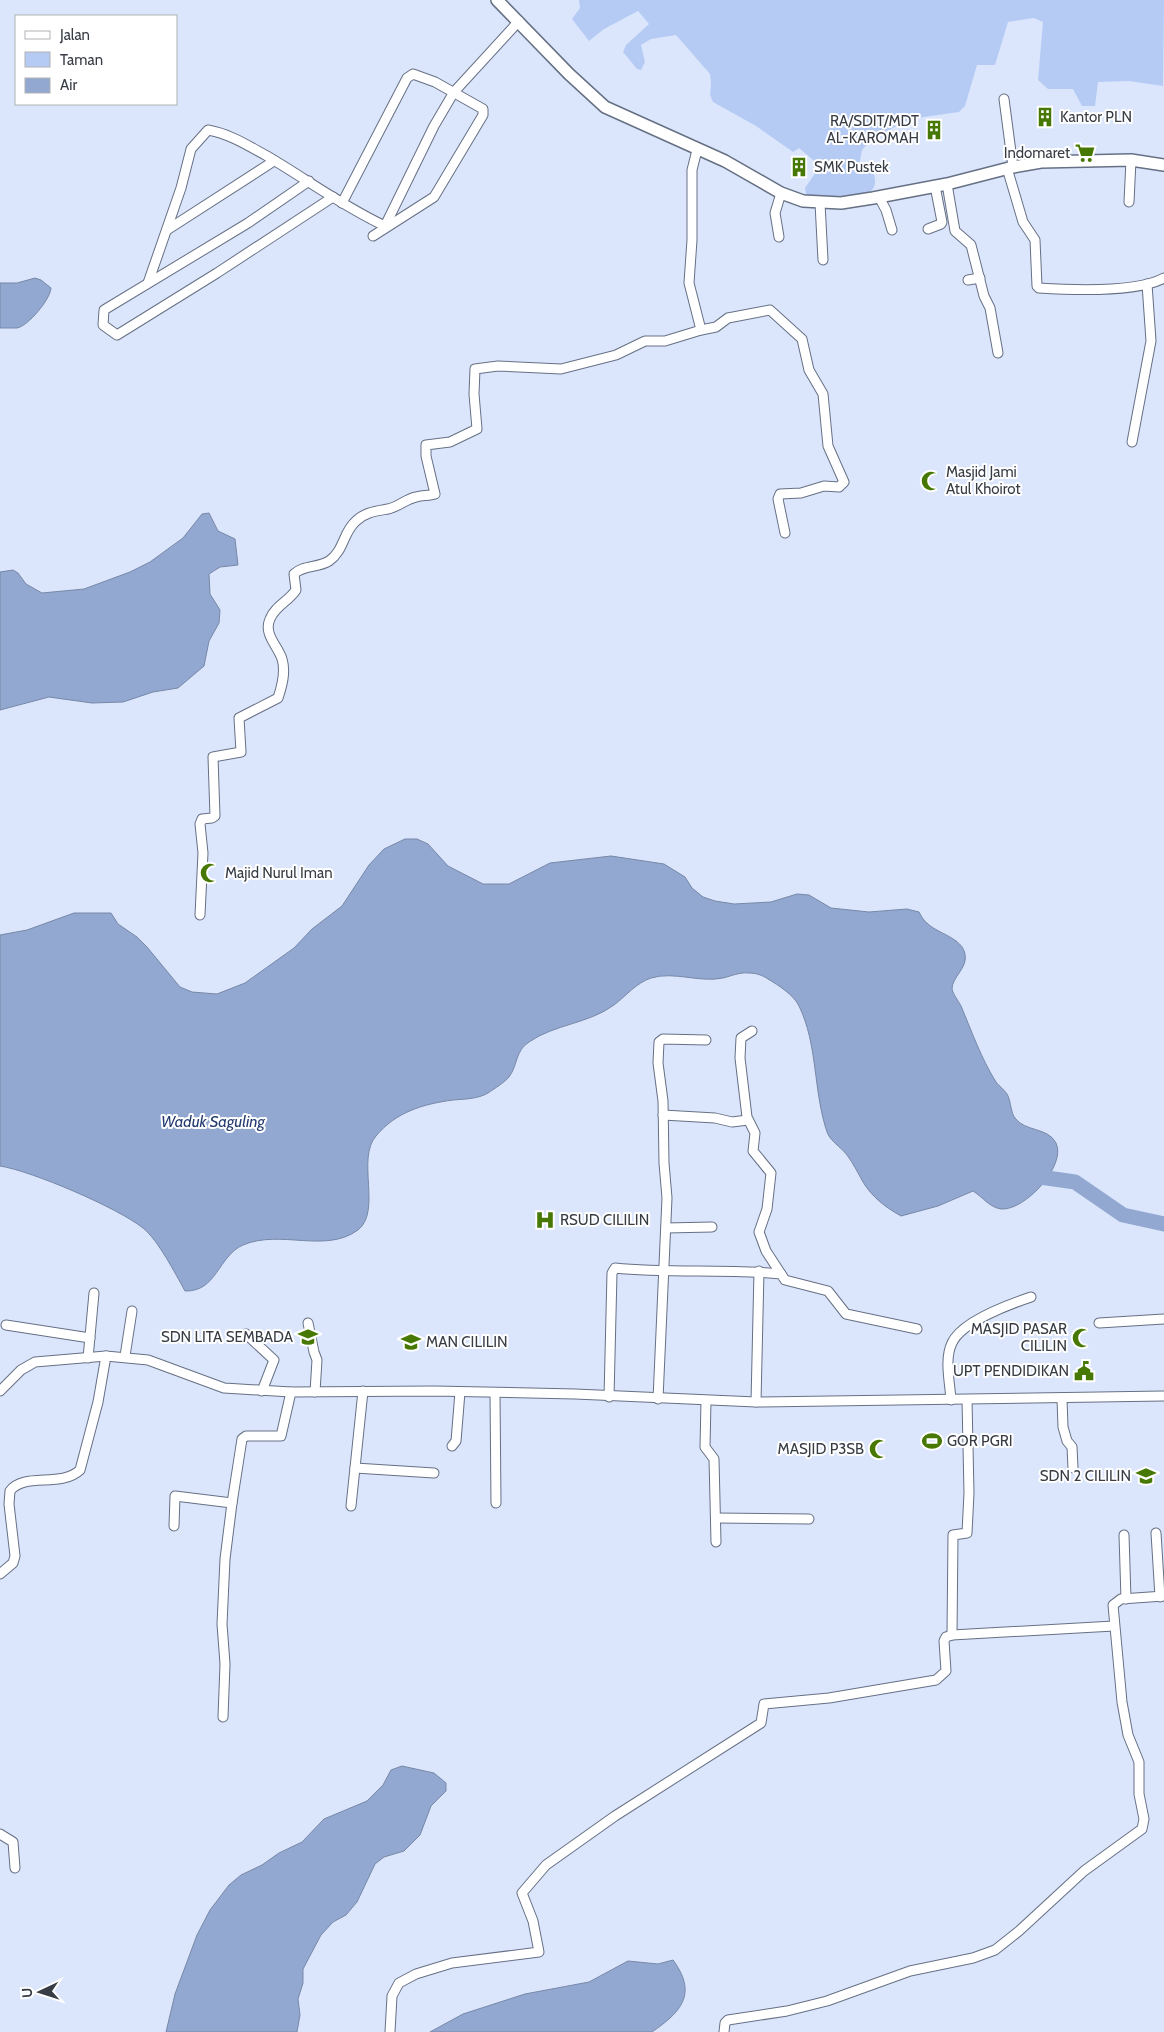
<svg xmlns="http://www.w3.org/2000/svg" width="1164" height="2032" font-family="Cabin,sans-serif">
<rect width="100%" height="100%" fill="#dbe6fd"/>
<!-- green -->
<path fill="#b6cbf4" d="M579,0H1164L1163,86L1129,81L1098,82L1095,106H1082L1073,89H1048L1038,80L1043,22L1034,18L1008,22L995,65H977L965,106L959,112L910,119L872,139L862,150L859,166L873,171C875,177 877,185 872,190C864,201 817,200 806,194L805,188L820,166L799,148L793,152L756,126L713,102L710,95L711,83L710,74L676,35L651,39L641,45L645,62L641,70L637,69L623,52L626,45L649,24L638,11L604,29L589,41L572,19L580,8Z"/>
<!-- water -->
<g fill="#93a8d1" stroke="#7788a7">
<path d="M35,278L41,280L51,288C50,300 28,326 17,328C12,328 5,328 0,328V283H17Z"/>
<polygon points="209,513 218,531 235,539 238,565 220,567 209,574 210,594 220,610 219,623 209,641 204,666 178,688 153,692 123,702 92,703 49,697 0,710 0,572 13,570 18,573 26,584 42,593 84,589 130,572 150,562 183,538 202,514"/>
<path d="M405,839H417L428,844L448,866L483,884H509L550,863L611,856L664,864L685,877L692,888L703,897L715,901L734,904L771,902L797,894L809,895L831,908L869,912L907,909L919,912C921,916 924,921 928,924C939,934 962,938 965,954C968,968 952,977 952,989C953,994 959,1002 961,1006C972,1032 981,1058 996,1082C1000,1087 1006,1091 1008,1096C1011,1103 1011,1113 1015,1118C1025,1132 1048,1127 1056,1143C1067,1165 1025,1211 1001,1209C989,1207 984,1198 973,1191L938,1206L901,1216C885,1207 872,1197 863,1182C858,1173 853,1163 847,1155C841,1147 830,1141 827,1132C813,1090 818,1045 799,1006C794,995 778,985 768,979C762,975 756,973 749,973C739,972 732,976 723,978C700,983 674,971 651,978C636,983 626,996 614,1005C588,1024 555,1024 529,1042C515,1051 518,1065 509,1077C505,1082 494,1089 488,1093C478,1099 465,1099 453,1100C423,1104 396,1112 376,1136C356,1159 382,1211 358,1230C325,1254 281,1229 243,1245C218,1256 217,1292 185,1291C175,1273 158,1240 143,1228C118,1208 32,1171 0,1166V935L27,930L74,913H111L118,924L137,937L147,947L180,987L192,992L217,994L245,983L294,948L312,929L342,906L369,865L384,849Z"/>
<polygon points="402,1766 434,1773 446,1783 446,1791 431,1806 420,1835 404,1851 384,1857 375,1864 357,1902 346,1915 333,1922 321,1935 303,1969 303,1983 298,1999 300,2015 297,2032 166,2032 175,1994 197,1935 210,1910 229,1885 241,1875 262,1865 279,1853 302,1842 324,1819 367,1801 383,1785 391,1770"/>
<path d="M673,1960C698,1994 681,2012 652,2032H430L463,2014L525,1994L589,1982L628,1961L658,1964Z"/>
</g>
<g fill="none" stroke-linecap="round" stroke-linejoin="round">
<!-- river -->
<polyline stroke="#93a8d1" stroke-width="15" points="1028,1173 1033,1176 1075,1182 1123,1215 1164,1224"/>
<defs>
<g id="minor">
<polyline points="1004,99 1013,167"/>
<path d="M1007,168L1023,222L1035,240L1037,286L1039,288C1071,290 1136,293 1164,278"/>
<polyline points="309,181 248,223 104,310 103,325 117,335 217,273 333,197"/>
<polyline points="947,184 955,231 971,245 984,296 990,308 998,353"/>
<polyline points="879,197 886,210 892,230"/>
<polyline points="1129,202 1131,160"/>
<polyline points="342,203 407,78 413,74 435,82 483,109 483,115 434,197 373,236"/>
<polyline points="820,203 823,260"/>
<polyline points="928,229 941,224 942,222 935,186"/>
<polyline points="167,230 274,161"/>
<polyline points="779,237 775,213 781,193"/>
<polyline points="968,280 980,278"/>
<path d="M148,283L181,188L191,149L208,130C230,134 247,145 267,156C306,179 344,207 385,226L434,126L454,92L519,21"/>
<polyline points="701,330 716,327 728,318 770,310 802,339 809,370 823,394 828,446 844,482 839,487 824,486 801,493 780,494 778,499 785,533"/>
<polyline points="1132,442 1151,341 1147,284"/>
<path d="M200,915L203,853L200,824L202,819L212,818L215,816L213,757L241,752L239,718L278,698C282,686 286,672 282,659C278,646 263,634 270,619C275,606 289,601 296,590L294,574C303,565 318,568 329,561C344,551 343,532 356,521C365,512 377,511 388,509C398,507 406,499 416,497C422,495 429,496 435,494L426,456V445L450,442L477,429L474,394L475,369L498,366L561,369L616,355L645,341H665L701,330L689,283L692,240V170L697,150"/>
<polyline points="752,1031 741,1038 740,1058 747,1117 755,1133 753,1151 771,1173 767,1209 759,1232 766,1251 781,1274"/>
<polyline points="663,1115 715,1118 732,1122 748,1120"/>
<polyline points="666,1228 712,1227"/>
<polyline points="308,1323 314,1352 317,1360 315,1392"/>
<polyline points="1099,1323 1164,1319"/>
<polyline points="6,1325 90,1338"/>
<polyline points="246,1334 274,1360 262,1391"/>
<polyline points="125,1356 132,1311"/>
<polyline points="88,1358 94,1293"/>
<polyline points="0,1391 21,1370 35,1362 106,1356 148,1360 224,1388 291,1392 434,1391 575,1394 756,1402 1164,1396"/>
<polyline points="495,1393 496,1503"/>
<path d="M609,1397L612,1273L615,1268C670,1274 725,1268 781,1274L785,1280L828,1291L846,1314L917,1329"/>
<polyline points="658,1399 667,1198 664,1163 663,1101 658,1063 659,1042 663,1039 706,1040"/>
<polyline points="1062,1399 1063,1427 1067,1441 1072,1447 1073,1468"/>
<path d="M951,1400C950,1383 944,1359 952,1343C961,1322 1010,1304 1031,1297"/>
<polyline points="706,1401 705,1447 714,1459 716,1542"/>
<polyline points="756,1402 759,1271"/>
<polyline points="452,1446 456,1441 460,1392"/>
<polyline points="355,1468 434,1473"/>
<polyline points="351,1506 363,1391"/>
<polyline points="716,1518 809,1519"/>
<polyline points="174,1526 175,1496 232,1503 242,1439 246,1436 281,1436 291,1392"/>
<polyline points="1156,1533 1160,1597"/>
<polyline points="1124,1535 1126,1599"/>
<path d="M0,1574L13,1563L15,1556L9,1504L10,1491C24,1472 61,1488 80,1470L98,1402L106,1356"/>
<polyline points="952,1635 953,1535 967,1533 969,1493 967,1400"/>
<polyline points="223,1717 225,1664 222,1624 225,1559 232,1503"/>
<polyline points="0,1834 13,1842 15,1868"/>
<polyline points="390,2032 392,1996 399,1983 416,1974 452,1963 539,1952 533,1921 522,1893 546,1865 615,1816 761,1723 764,1704 829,1698 936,1680 946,1671 944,1641 946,1637 952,1635 1114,1626"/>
<polyline points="724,2032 725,2023 728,2020 787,2011 827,2001 910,1971 973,1958 995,1950 1019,1931 1084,1871 1142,1829 1144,1819 1139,1794 1139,1762 1128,1735 1122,1702 1113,1605 1121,1599 1164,1596"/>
</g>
<polyline id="secondary" points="497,0 569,74 605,107 725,161 781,193 803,201 841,203 873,198 947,184 1013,167 1041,162 1131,160 1164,165"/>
</defs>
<!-- minor casing -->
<use href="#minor" stroke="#667084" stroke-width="11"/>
<!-- secondary casing -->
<use href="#secondary" stroke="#667084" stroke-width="14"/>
<!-- minor -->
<use href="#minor" stroke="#fff" stroke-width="9"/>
<!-- secondary -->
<use href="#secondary" stroke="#fff" stroke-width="11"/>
</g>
<!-- icons -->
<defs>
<symbol id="building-bare" viewBox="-9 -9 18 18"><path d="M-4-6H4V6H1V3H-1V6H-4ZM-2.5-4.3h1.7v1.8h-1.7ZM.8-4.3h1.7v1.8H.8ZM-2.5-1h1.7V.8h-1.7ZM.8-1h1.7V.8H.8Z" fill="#467803" stroke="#fff" stroke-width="2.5" paint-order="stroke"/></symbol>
<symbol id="supermarket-bare" viewBox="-9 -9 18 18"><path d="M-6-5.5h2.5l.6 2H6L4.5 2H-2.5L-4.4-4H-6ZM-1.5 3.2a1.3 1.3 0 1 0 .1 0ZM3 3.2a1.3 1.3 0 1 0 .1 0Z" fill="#467803" stroke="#fff" stroke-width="2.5" paint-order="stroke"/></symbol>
<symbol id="mosque-bare" viewBox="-9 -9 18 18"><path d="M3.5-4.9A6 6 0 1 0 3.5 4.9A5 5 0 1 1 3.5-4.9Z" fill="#467803" stroke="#fff" stroke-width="2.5" paint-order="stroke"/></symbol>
<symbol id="hospital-bare" viewBox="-9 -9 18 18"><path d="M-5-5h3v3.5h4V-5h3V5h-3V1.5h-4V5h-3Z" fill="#467803" stroke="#fff" stroke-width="2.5" paint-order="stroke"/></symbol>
<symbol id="school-bare" viewBox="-9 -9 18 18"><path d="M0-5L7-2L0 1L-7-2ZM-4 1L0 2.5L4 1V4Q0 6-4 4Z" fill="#467803" stroke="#fff" stroke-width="2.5" paint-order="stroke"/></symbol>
<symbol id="civic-bare" viewBox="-9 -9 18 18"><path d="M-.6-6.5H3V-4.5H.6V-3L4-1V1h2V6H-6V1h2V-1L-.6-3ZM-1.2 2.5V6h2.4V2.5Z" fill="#467803" stroke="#fff" stroke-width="2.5" paint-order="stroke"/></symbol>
<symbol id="stadium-bare" viewBox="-9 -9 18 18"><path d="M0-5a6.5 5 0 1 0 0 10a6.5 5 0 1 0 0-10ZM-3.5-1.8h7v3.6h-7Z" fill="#467803" stroke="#fff" stroke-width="2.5" paint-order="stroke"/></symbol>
</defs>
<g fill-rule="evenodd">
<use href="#building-bare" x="1031" y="103" width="28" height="28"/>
<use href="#building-bare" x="920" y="116" width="28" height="28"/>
<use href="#supermarket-bare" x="1071" y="139" width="28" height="28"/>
<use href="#building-bare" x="785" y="153" width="28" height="28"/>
<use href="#mosque-bare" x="917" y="467" width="28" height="28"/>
<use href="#mosque-bare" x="196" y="859" width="28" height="28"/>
<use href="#hospital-bare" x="531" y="1206" width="28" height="28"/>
<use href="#school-bare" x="294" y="1323" width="28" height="28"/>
<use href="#mosque-bare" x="1068" y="1324" width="28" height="28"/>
<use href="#school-bare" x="397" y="1328" width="28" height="28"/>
<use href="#civic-bare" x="1070" y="1357" width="28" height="28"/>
<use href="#stadium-bare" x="918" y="1427" width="28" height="28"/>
<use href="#mosque-bare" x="865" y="1435" width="28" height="28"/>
<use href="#school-bare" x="1132" y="1462" width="28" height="28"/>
</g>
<g text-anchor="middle" stroke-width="4" stroke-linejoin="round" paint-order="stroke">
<!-- poi labels -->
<g font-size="15" fill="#373c45" stroke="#fff" text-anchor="start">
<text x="1060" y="122">Kantor PLN</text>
<text x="919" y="126" text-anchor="end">RA/SDIT/MDT<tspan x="919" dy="17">AL-KAROMAH</tspan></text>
<text x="1070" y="158" text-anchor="end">Indomaret</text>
<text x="814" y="172">SMK Pustek</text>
<text x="946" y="477">Masjid Jami<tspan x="946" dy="17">Atul Khoirot</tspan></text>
<text x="225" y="878">Majid Nurul Iman</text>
<text x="560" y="1225">RSUD CILILIN</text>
<text x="1067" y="1334" text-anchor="end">MASJID PASAR<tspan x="1067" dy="17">CILILIN</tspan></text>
<text x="293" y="1342" text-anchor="end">SDN LITA SEMBADA</text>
<text x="426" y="1347">MAN CILILIN</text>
<text x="1069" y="1376" text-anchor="end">UPT PENDIDIKAN</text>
<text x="947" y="1446">GOR PGRI</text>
<text x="864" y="1454" text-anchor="end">MASJID P3SB</text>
<text x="1131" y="1481" text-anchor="end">SDN 2 CILILIN</text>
</g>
<!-- water labels -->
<g font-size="16" font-style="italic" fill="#233b6f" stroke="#fff">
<text x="213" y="1127">Waduk Saguling</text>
</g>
</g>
<!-- legend -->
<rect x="15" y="15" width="162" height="90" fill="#ffffff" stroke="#afb1b5"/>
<rect x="25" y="31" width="25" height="8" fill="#ffffff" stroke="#afb1b5"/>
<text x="60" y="40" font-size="15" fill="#373c45">Jalan</text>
<rect x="25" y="52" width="25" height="15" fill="#b6cbf4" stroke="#afb1b5"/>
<text x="60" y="65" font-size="15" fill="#373c45">Taman</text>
<rect x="25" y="78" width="25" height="15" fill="#93a8d1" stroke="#afb1b5"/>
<text x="60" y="90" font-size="15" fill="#373c45">Air</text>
<!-- north arrow -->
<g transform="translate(40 1992) rotate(266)" stroke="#ffffff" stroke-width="4" paint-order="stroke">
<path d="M0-4L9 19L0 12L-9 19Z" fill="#373c45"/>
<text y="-8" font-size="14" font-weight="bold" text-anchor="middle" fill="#373c45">U</text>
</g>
</svg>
